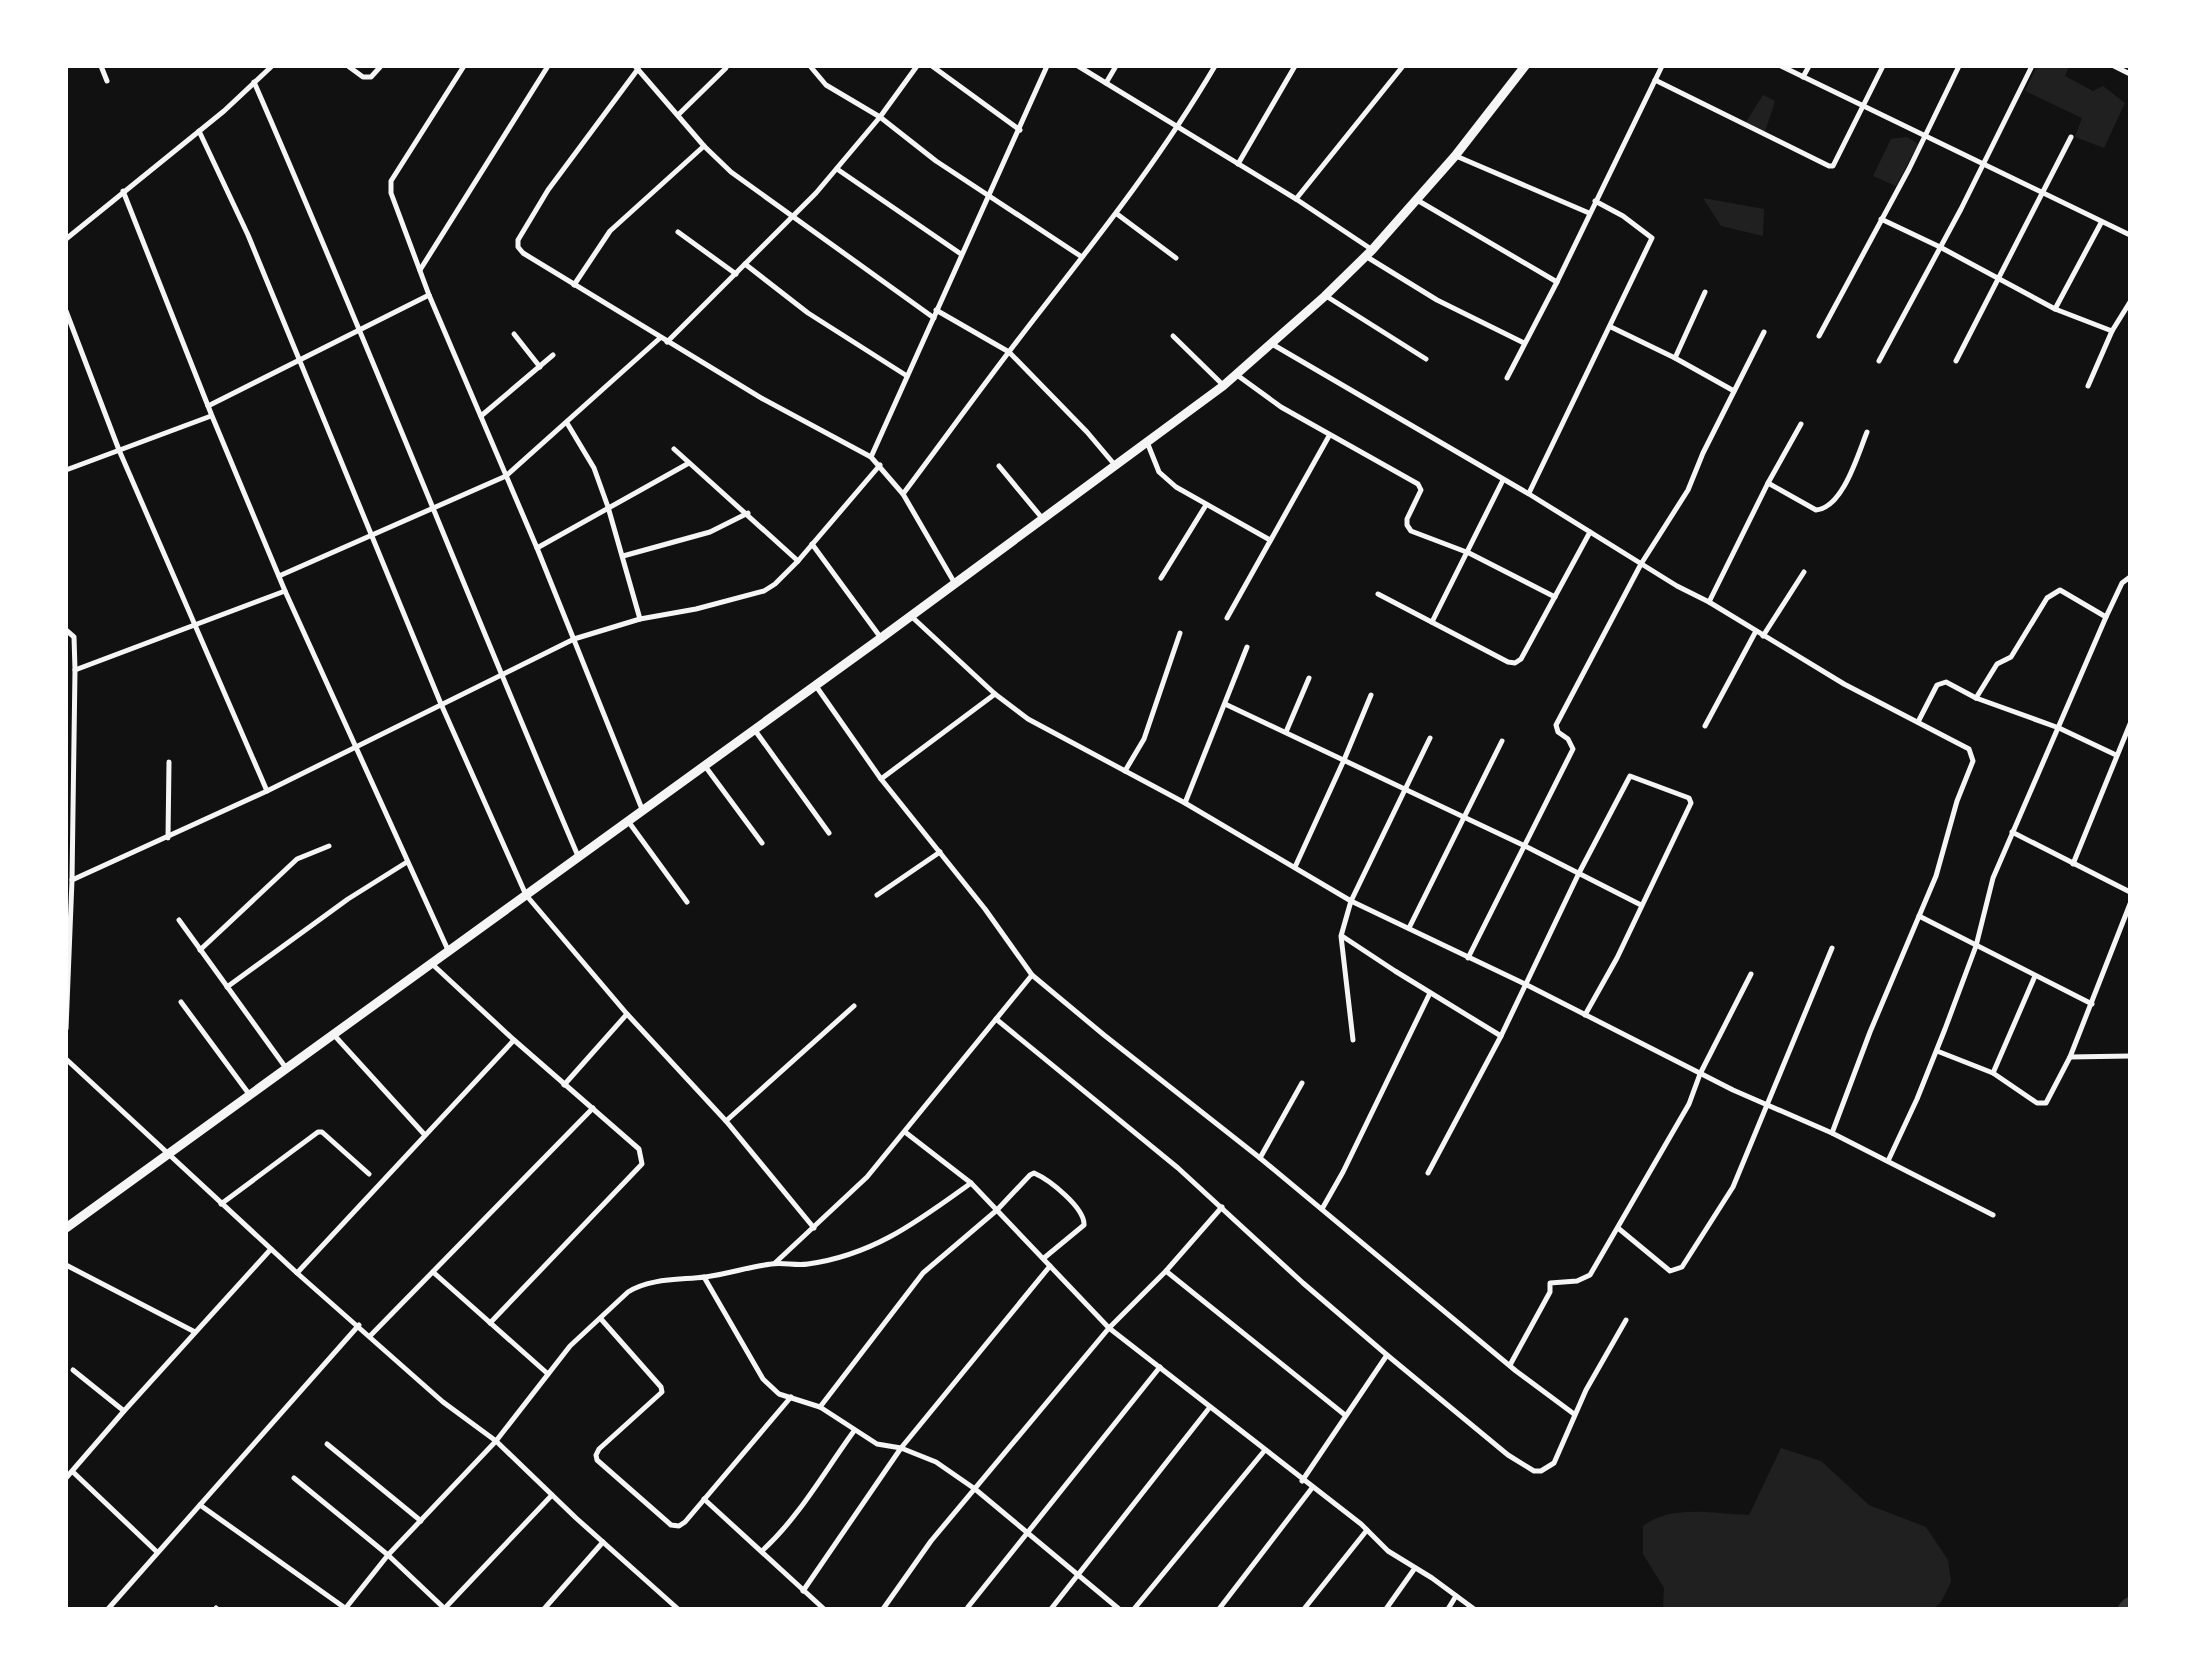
<svg xmlns="http://www.w3.org/2000/svg" width="2196" height="1675" font-family="'Playfair Display',serif">
<rect width="100%" height="100%" fill="#111"/>
<!-- green -->
<g fill="#202020">
<polygon points="2037,66 2069,66 2065,76 2093,91 2103,86 2125,103 2104,148 2075,137 2082,118 2025,91"/>
<polygon points="1763,95 1775,101 1765,132 1746,122"/>
<polygon points="1907,137 1918,144 1896,186 1873,176 1891,139"/>
<polygon points="1703,198 1764,209 1763,236 1721,226"/>
<path d="M1781,1448L1821,1461L1869,1505L1926,1527L1948,1560L1951,1582L1941,1602L1933,1609H1663L1664,1588L1643,1554V1526C1672,1504 1714,1514 1749,1515Z"/>
</g>
<g fill="none" stroke-linecap="round" stroke-linejoin="round">
<!-- river -->
<polyline stroke="#333" stroke-width="18" points="2127,1609 2130,1606"/>
<!-- minor -->
<g stroke="#f5f5f5" stroke-width="5">
<polyline points="101,66 107,81"/>
<polyline points="348,66 363,77 371,77 381,66"/>
<polyline points="464,66 391,181 391,193 429,295 537,548 642,809"/>
<polyline points="635,66 704,146 731,172 934,318"/>
<polyline points="810,66 826,85 880,117 936,161 1082,257"/>
<polyline points="932,66 1020,130"/>
<polyline points="1078,66 1296,199 1371,249"/>
<polyline points="1781,66 2130,235"/>
<polyline points="2114,66 2130,74"/>
<polyline points="638,69 548,190 518,240 518,247 523,253 763,399 871,457 903,494 954,582"/>
<polyline points="1803,77 1809,66"/>
<polyline points="1655,80 1829,166 1833,166 1883,66"/>
<path d="M254,82C366,338 468,599 578,856"/>
<polyline points="1106,83 1116,66"/>
<polyline points="678,115 726,68"/>
<polyline points="199,131 248,235 441,704 526,895 627,1014 726,1121 814,1228"/>
<polyline points="1456,156 1589,213"/>
<polyline points="1238,164 1295,66"/>
<polyline points="837,169 961,254"/>
<polyline points="123,191 212,416 285,591 448,950"/>
<polyline points="1296,199 1403,66"/>
<polyline points="1417,200 1557,282"/>
<polyline points="1117,214 1176,258"/>
<polyline points="1881,219 1940,247 2055,309 2112,331"/>
<polyline points="678,232 736,274"/>
<polyline points="66,239 224,111 272,66"/>
<polyline points="1367,257 1437,300 1524,343"/>
<polyline points="745,264 808,313 907,376"/>
<polyline points="420,270 548,66"/>
<polyline points="574,285 610,231 704,146"/>
<polyline points="1326,296 1426,359"/>
<polyline points="2055,309 2101,223"/>
<polyline points="936,310 1009,352 1087,432 1114,464"/>
<polyline points="66,311 119,450 267,791"/>
<polyline points="1611,327 1675,358 1734,391"/>
<polyline points="514,334 540,367"/>
<polyline points="1173,336 1223,385"/>
<polyline points="1819,336 1909,169 1959,66"/>
<polyline points="667,342 816,193 880,117 917,66"/>
<polyline points="1272,344 1529,494 1677,586 1709,602 1844,684 1969,749 1973,761 1957,801 1936,876 1870,1032 1832,1133"/>
<polyline points="1675,358 1705,292"/>
<polyline points="1879,361 1961,209 2032,66"/>
<polyline points="1956,361 2071,137"/>
<polyline points="1237,375 1281,407 1418,484 1421,490 1407,519 1407,525 1411,531 1469,553 1555,597"/>
<polyline points="1507,378 1557,282 1662,66"/>
<polyline points="2088,386 2112,331 2130,302"/>
<polyline points="208,406 429,295"/>
<polyline points="481,416 553,355"/>
<polyline points="567,423 594,468 608,507 640,619"/>
<polyline points="1147,442 1159,472 1176,487 1270,540"/>
<polyline points="674,449 798,561"/>
<polyline points="871,457 1047,66"/>
<polyline points="999,466 1042,518"/>
<polyline points="66,470 211,416"/>
<path d="M1768,483L1816,510C1843,508 1858,454 1867,432"/>
<polyline points="1529,493 1652,238 1623,216 1595,201"/>
<path d="M903,494C948,434 992,373 1038,314C1102,232 1162,156 1215,66"/>
<polyline points="812,544 881,638"/>
<polyline points="537,548 689,463"/>
<polyline points="623,556 710,532 748,513"/>
<polyline points="279,576 506,476 660,338"/>
<polyline points="1161,578 1206,505"/>
<polyline points="1378,594 1508,662 1515,663 1521,659 1590,532"/>
<polyline points="1709,602 1768,483 1801,424"/>
<polyline points="911,616 995,694 1028,719 1185,803 1351,901 1527,985 1733,1090 1832,1133 1993,1215"/>
<polyline points="1227,618 1329,436"/>
<polyline points="1432,622 1503,480"/>
<polyline points="66,630 74,637 75,670 72,880 66,1029"/>
<polyline points="1763,636 1804,572"/>
<polyline points="75,670 285,591"/>
<polyline points="816,686 881,779 985,909 1032,975 1104,1035 1260,1158 1516,1371 1574,1414"/>
<polyline points="1976,698 1997,664 2011,657 2047,598 2060,590 2106,617"/>
<polyline points="1225,704 1525,846 1641,905"/>
<polyline points="1918,722 1937,685 1946,682 1976,698 2059,728 2116,755"/>
<polyline points="1705,726 1756,631"/>
<polyline points="754,729 829,833"/>
<polyline points="1286,732 1309,678"/>
<polyline points="705,766 762,843"/>
<polyline points="1125,771 1144,739 1180,633"/>
<polyline points="881,779 995,694"/>
<polyline points="1185,803 1247,647"/>
<polyline points="628,821 687,902"/>
<polyline points="2012,832 2130,892"/>
<polyline points="168,838 169,762"/>
<polyline points="2073,864 2130,724"/>
<polyline points="1295,867 1344,760 1371,695"/>
<polyline points="72,880 267,791 574,639 640,619 696,609 764,591 775,584 798,561 880,465"/>
<polyline points="877,895 940,852"/>
<polyline points="1919,916 2092,1004"/>
<polyline points="179,920 286,1068"/>
<polyline points="1409,928 1502,741"/>
<polyline points="1342,936 1395,971 1501,1036"/>
<polyline points="200,950 297,859 329,846"/>
<polyline points="1468,958 1573,749 1568,739 1558,732 1556,725 1641,564 1688,490 1703,453 1764,332"/>
<polyline points="431,963 514,1040 639,1149 642,1164 490,1323"/>
<polyline points="227,987 348,899 407,862"/>
<polyline points="181,1002 249,1094"/>
<polyline points="996,1019 1178,1168 1303,1283 1387,1355 1508,1455 1534,1471 1541,1471 1554,1463 1586,1390 1626,1320"/>
<polyline points="334,1035 424,1134"/>
<polyline points="1353,1040 1341,936 1351,901 1430,738"/>
<polyline points="1937,1051 1993,1073 2037,1103 2046,1103 2070,1057 2130,904"/>
<polyline points="2070,1057 2130,1056"/>
<polyline points="66,1059 297,1273 443,1402 496,1441 576,1518 678,1609"/>
<polyline points="1993,1073 2035,976"/>
<polyline points="564,1085 627,1014"/>
<polyline points="726,1121 854,1006"/>
<polyline points="905,1132 971,1183 1109,1328 1361,1524 1388,1551 1432,1578 1474,1609"/>
<polyline points="1260,1158 1302,1083"/>
<polyline points="1888,1161 1917,1099 1945,1029 1976,946 1993,878 2106,617 2122,583 2130,577"/>
<polyline points="1428,1173 1501,1036 1579,873 1630,776 1689,798 1691,803 1617,958 1585,1015"/>
<polyline points="221,1204 318,1132 322,1132 369,1174"/>
<polyline points="1322,1209 1343,1172 1430,993"/>
<polyline points="1618,1228 1670,1271 1682,1267 1733,1187 1832,948"/>
<polyline points="775,1263 867,1177 1032,975"/>
<polyline points="66,1265 195,1332"/>
<polyline points="1166,1271 1345,1415"/>
<polyline points="433,1272 548,1374"/>
<polyline points="297,1273 514,1040"/>
<polyline points="704,1277 763,1379 779,1394 820,1407 877,1444 901,1448 936,1462 975,1489 1119,1609"/>
<polyline points="601,1319 661,1387 662,1392 599,1449 596,1455 597,1460 671,1525 679,1526 685,1522 791,1397"/>
<polyline points="370,1336 593,1108"/>
<polyline points="1510,1365 1550,1292 1550,1283 1577,1281 1590,1275 1689,1104 1700,1074 1751,974"/>
<polyline points="73,1370 124,1411"/>
<path d="M820,1407L923,1273L997,1210L1030,1175L1034,1173C1050,1180 1085,1208 1084,1225L1044,1258"/>
<polyline points="327,1444 421,1521"/>
<polyline points="73,1472 157,1552"/>
<polyline points="66,1478 124,1411 271,1249"/>
<polyline points="294,1478 388,1555 445,1609"/>
<polyline points="1302,1481 1387,1355"/>
<polyline points="704,1499 824,1609"/>
<polyline points="200,1505 345,1608"/>
<path d="M762,1551C800,1516 824,1472 854,1431"/>
<polyline points="803,1591 901,1448 1050,1266"/>
<polyline points="968,1607 1160,1367"/>
<polyline points="216,1608 217,1609"/>
<polyline points="445,1608 552,1495"/>
<polyline points="108,1609 359,1325"/>
<path d="M345,1609L388,1555L496,1441L570,1346L628,1292C650,1278 680,1280 705,1277C727,1274 749,1267 771,1264C783,1262 796,1266 808,1264C874,1255 918,1221 971,1183"/>
<polyline points="544,1609 603,1542"/>
<polyline points="883,1609 931,1541 1109,1328 1166,1271 1222,1207"/>
<polyline points="1051,1609 1210,1407"/>
<polyline points="1134,1609 1265,1450"/>
<polyline points="1219,1609 1312,1488"/>
<polyline points="1304,1609 1367,1530"/>
<polyline points="1386,1609 1415,1568"/>
<polyline points="1448,1609 1456,1596"/>
</g>
<!-- trunk -->
<polyline stroke="#f5f5f5" stroke-width="9" points="66,1228 881,638 1223,386 1325,296 1372,250 1455,156 1525,66"/>
</g>
<!-- border -->
<rect width="2196" height="1675" fill="none" stroke="#ffffff" stroke-width="136"/>
</svg>
